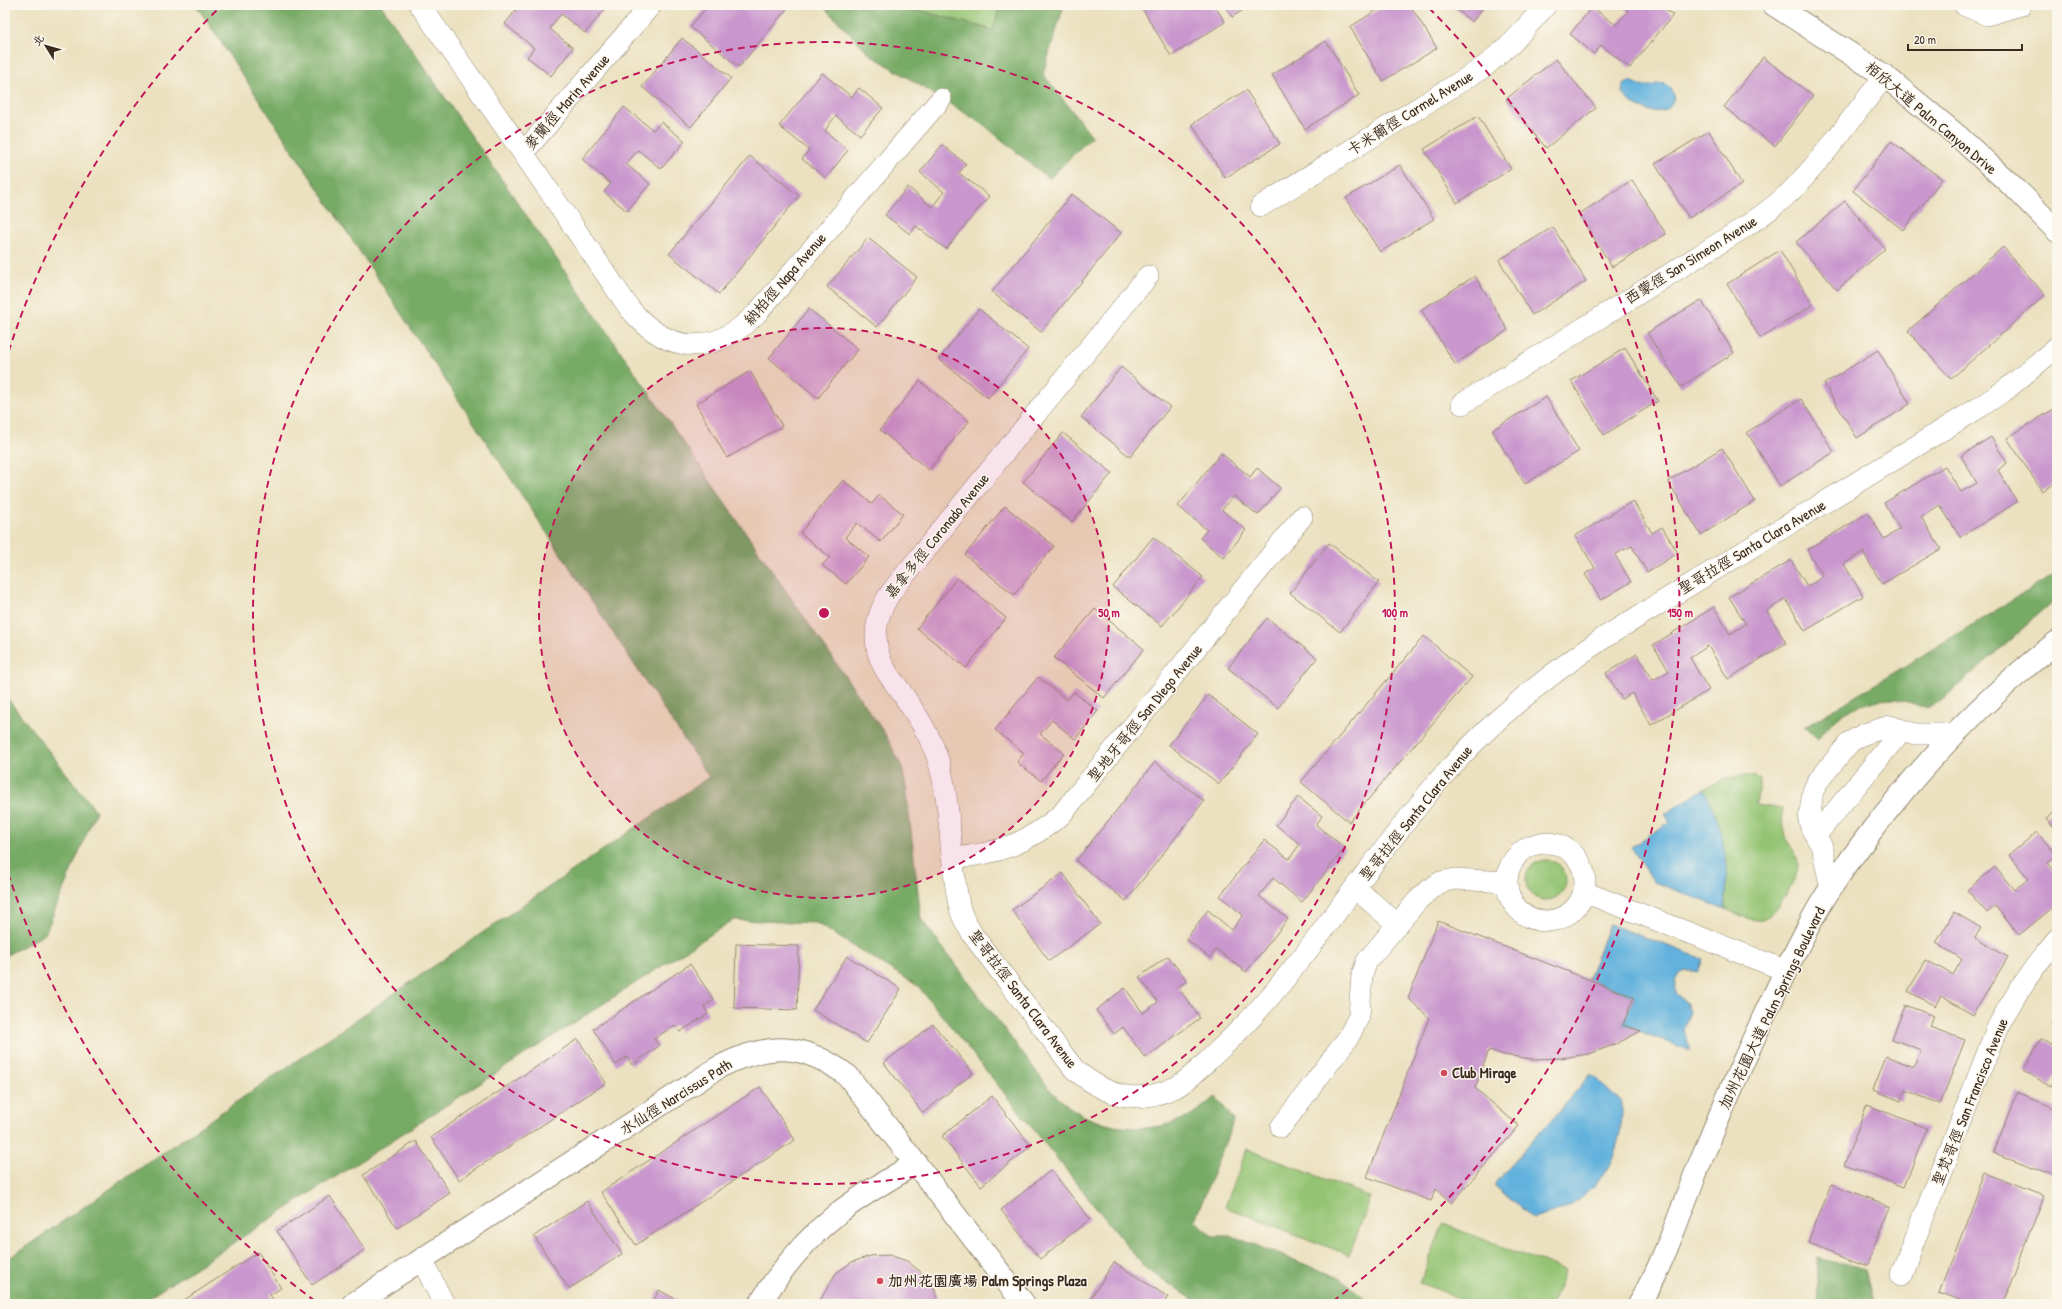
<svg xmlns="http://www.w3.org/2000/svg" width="2062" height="1309" font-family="'Patrick Hand','LXGW WenKai TC',sans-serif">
<rect width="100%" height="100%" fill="#fbf7ec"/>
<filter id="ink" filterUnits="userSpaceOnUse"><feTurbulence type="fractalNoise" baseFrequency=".025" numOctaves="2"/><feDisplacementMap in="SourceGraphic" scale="8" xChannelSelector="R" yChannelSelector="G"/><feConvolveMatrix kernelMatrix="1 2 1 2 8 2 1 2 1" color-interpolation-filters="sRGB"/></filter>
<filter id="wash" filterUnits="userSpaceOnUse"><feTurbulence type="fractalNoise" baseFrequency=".012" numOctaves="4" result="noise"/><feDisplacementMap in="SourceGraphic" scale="16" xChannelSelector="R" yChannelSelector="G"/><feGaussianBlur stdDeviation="0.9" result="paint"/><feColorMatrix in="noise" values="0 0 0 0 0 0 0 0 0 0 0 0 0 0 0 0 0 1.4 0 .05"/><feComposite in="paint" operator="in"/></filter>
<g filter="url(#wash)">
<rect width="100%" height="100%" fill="#ebe1c0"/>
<!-- green -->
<g fill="#94c473" stroke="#687748">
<polygon points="899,5 1000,5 993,30"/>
<path d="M1745,775L1760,778L1756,805L1783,809C1782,821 1782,832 1788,842C1792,849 1798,855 1798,864C1799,877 1776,915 1763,919C1752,923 1736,913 1725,909C1729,862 1724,833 1704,789C1718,781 1729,777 1745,775Z"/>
<circle cx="1546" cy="880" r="20"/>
<polygon points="1247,1149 1371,1197 1349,1255 1225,1207"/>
<polygon points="1443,1224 1565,1271 1552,1304 1476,1304 1420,1283"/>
</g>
<!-- forest -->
<g fill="#77aa65" stroke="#596a42">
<path d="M196,5H381L885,734L902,767L906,787L921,919L1051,1091C1058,1097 1066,1105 1074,1110C1108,1132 1159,1135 1194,1113C1201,1109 1208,1102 1216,1097L1234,1120L1195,1220L1213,1236H1232L1340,1278L1372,1304H1200L1145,1268L918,986L816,923L733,920L139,1304H5V1261L709,777Z"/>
<polygon points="822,5 899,5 993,30 1000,5 1064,5 1043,74 1092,136 1049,179 984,125 871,55"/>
<path d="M2057,573V598L1941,701C1922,712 1919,704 1901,700C1883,696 1851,706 1837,718C1830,724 1824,731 1818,739L1805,727Z"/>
<polygon points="8,699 96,811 45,934 7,955 5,937 5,701"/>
<polygon points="1817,1257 1865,1270 1874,1304 1819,1304"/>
</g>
<!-- water -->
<g fill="#63b2dd" stroke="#4f6e7e">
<path d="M1629,81C1635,82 1640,86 1646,86C1653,87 1657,82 1664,84C1678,88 1676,109 1662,111C1647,114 1630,104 1622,93L1623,86Z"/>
<path d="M1704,789C1725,832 1729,862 1725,909L1654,882L1631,847L1670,822L1665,814Z"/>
<path d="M1609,924L1703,959L1698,972C1681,967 1671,978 1676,994L1686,1002L1690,1012L1683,1029L1691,1051L1623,1025L1634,997L1588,979Z"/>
<path d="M1591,1074L1622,1102C1624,1165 1593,1203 1533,1219L1494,1185Z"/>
</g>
<g id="blocks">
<!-- building -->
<g fill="#c997cd">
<polygon points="520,5 608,5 585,33 561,14 555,21 550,29 573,48 551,76 527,57 534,48 505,24"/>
<polygon points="708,5 790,5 739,67 690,27"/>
<polygon points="1140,5 1214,5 1225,22 1171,56"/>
<polygon points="1225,5 1251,5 1232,17"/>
<polygon points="1385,5 1410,5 1437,48 1383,81 1350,27"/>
<polygon points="1451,5 1485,5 1472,22"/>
<polygon points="1621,5 1660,5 1673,15 1630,68 1601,45 1594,54 1570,34 1592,7 1616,25 1628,11"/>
<polygon points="682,38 731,78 691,127 642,87"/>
<polygon points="1326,41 1359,95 1305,129 1272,75"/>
<polygon points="1763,57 1813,96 1775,146 1724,107"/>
<polygon points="1556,59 1596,108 1546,148 1506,99"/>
<polygon points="822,73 852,97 859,88 883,108 860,135 836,116 830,123 825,131 848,150 826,178 802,159 809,150 779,126"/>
<polygon points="1246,90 1280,144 1225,178 1192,124"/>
<polygon points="624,107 653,130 661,122 685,141 661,169 638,150 626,164 650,184 627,211 604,192 611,184 582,159"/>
<polygon points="1478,116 1511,169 1457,203 1424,149"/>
<polygon points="1709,131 1742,184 1689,218 1655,164"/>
<polygon points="1891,141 1942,179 1903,230 1853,191"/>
<polygon points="942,145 966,164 959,173 989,196 946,249 916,226 910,234 885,215 908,187 932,207 944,192 920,172"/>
<polygon points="750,156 799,196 719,294 669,254"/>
<polygon points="1400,165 1434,219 1380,252 1346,198"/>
<polygon points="1632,180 1666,234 1612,267 1579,214"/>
<polygon points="1072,194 1121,233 1041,332 992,292"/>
<polygon points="1845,201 1885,249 1837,290 1796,242"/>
<polygon points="1553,227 1586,281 1532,315 1499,260"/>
<polygon points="868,238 917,277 877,327 827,287"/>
<polygon points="2003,247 2045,295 1951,379 1908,331"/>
<polygon points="1780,250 1813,305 1760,338 1727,284"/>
<polygon points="1475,276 1508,330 1455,364 1421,310"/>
<polygon points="1701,300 1734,353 1681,387 1647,333"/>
<polygon points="809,309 858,349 818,398 769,358"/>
<polygon points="979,309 1028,349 988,398 939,359"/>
<polygon points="1625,348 1658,401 1604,435 1571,381"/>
<polygon points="1878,350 1910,404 1857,438 1824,384"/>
<polygon points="1121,367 1170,407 1130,457 1081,417"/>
<polygon points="750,371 782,426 727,458 696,404"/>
<polygon points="920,381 969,421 929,470 880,430"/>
<polygon points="1546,397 1579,451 1525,484 1492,430"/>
<polygon points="1801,399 1834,452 1780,486 1747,432"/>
<polygon points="2057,407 2057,482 2042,491 2007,438"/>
<polygon points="1063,433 1112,473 1072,522 1023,482"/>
<polygon points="1991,437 2007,463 1998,470 2017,502 1960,537 1940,505 1921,517 1941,549 1882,584 1863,552 1853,558 1844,564 1863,596 1805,631 1786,599 1776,605 1767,611 1786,643 1728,679 1708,646 1690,658 1709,690 1651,725 1632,693 1622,699 1606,673 1637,654 1653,680 1661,676 1669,671 1653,645 1714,607 1730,634 1746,624 1729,597 1791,560 1807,586 1815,582 1823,576 1807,550 1868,513 1884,539 1900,529 1884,503 1945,466 1961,492 1977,483 1961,456"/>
<polygon points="1722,448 1755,501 1701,535 1668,481"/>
<polygon points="1221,453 1250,477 1257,468 1280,488 1258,515 1234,496 1222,510 1246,530 1224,558 1200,538 1207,530 1178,506"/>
<polygon points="843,480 872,504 879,495 903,514 881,542 857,523 845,537 869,557 846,584 822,565 830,557 800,533"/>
<polygon points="1633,501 1652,533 1662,527 1678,553 1647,572 1632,546 1623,550 1615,555 1631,582 1601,600 1585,574 1595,568 1575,536"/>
<polygon points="1005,506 1054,546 1014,595 965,555"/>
<polygon points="1153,537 1203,577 1162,626 1113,587"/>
<polygon points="1329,543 1379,582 1340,632 1290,593"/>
<polygon points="957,578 1006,618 966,668 917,628"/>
<polygon points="1095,609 1144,649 1104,698 1054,658"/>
<polygon points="1267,618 1317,658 1278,708 1228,668"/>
<polygon points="1424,636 1472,677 1349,822 1301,782"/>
<polygon points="1038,677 1067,700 1074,692 1098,711 1075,739 1052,720 1040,734 1064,753 1041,781 1017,762 1024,753 995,730"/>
<polygon points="1208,695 1258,734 1219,784 1169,745"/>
<polygon points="1155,762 1204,801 1126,901 1076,861"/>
<polygon points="1298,797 1322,816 1316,825 1345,848 1302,902 1273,878 1259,896 1288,919 1246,972 1216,949 1210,958 1186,939 1208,910 1232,930 1243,915 1220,896 1264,840 1289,859 1300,844 1276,825"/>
<polygon points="2057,810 2057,832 2046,819"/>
<polygon points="2037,832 2057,856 2048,863 2057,874 2057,904 2019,935 1995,906 1987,913 1967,890 1995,867 2014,890 2022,884 2029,879 2009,855"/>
<polygon points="1063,873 1100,924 1049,961 1012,910"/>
<polygon points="1954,912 1981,928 1975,938 2008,957 1973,1015 1941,996 1935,1006 1908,991 1926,960 1953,975 1962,959 1936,943"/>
<polygon points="1438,921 1634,997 1623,1025 1641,1031 1616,1044 1589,1054 1561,1058 1532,1059 1504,1055 1489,1050 1475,1088 1519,1126 1452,1203 1436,1189 1431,1201 1367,1177 1429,1018 1408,998"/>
<polygon points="736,944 799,946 797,1010 734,1008"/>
<polygon points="847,956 901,989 867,1043 813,1010"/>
<polygon points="1168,956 1187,981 1178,987 1200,1018 1145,1058 1123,1027 1114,1034 1096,1010 1125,988 1143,1013 1158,1002 1139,977"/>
<polygon points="690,964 714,1000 704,1006 708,1014 680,1032 675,1025 654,1039 659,1046 632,1065 627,1057 616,1065 593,1029"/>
<polygon points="1905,1005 1934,1016 1930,1027 1965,1040 1940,1104 1905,1090 1901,1101 1873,1090 1886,1056 1914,1067 1921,1050 1892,1039"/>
<polygon points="2057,1012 2057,1027 2051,1023"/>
<polygon points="933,1024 973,1073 923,1113 884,1063"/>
<polygon points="578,1039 606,1083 459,1180 431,1137"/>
<polygon points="2041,1039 2057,1049 2057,1077 2055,1076 2050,1086 2023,1070"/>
<polygon points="760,1087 795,1140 636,1245 601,1192"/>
<polygon points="2016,1093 2057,1109 2057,1164 2053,1175 1994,1153"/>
<polygon points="992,1096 1031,1146 981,1186 942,1136"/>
<polygon points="1867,1105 1927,1128 1904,1187 1844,1165"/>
<polygon points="416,1141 450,1193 397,1228 363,1175"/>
<polygon points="1051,1170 1090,1219 1040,1259 1001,1210"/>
<polygon points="1985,1173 2044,1196 2002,1304 1972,1304 1940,1292"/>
<polygon points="1831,1184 1890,1206 1867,1266 1808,1243"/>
<polygon points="330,1196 365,1250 312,1285 277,1231"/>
<polygon points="587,1201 622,1254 569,1289 534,1236"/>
<polygon points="258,1252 281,1288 270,1295 275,1302 272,1304 178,1304"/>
<polygon points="889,1255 907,1261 922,1273 934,1288 938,1301 955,1304 818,1304 836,1273 852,1262 870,1256"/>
<polygon points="1114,1262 1168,1297 1163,1304 1087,1304"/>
<polygon points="659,1290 684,1304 652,1304"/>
</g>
</g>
</g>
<g filter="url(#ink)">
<use href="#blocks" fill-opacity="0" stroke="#93866f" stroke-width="1"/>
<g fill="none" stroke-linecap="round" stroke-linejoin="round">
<defs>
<g id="lane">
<polyline points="420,5 523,153 651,5"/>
<polyline points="1964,5 1987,15 2021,5"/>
<path d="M523,153L630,309C670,356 714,356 757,313L941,99"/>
<polyline points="1261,206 1484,67 1512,43 1546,5"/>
<path d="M1148,276L895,587C880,606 872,627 878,652C882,668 892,680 902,693C915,713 928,731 936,754C953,801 948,860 960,909C962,918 968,926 972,934L1074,1069C1106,1096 1136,1106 1176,1087C1191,1079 1205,1063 1218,1051C1253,1019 1282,983 1311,946C1353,890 1395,833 1440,779C1491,721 1541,680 1605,637L1980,407L2008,388L2057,347"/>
<path d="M1462,404L1745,227C1760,217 1775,206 1788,194C1823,160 1854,114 1885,76"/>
<polyline points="1816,835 1902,730"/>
<circle cx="1546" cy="882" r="39"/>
<path d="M953,858C997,854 1026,844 1061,815L1302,517"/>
<polyline points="1355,888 1397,924"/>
<polyline points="1831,889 1822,847 1811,828 1809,820 1813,791 1818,781 1850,742 1864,734 1890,726 1915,734 1955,734"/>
<polyline points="1584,892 1787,971"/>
<polyline points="1281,1127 1348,1038 1359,1016 1362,975 1367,961 1418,900 1429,890 1441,882 1455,879 1506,882"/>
<polyline points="422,1260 444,1304"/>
<path d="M1901,1275L1997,1028C2014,996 2033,967 2057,939"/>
</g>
<g id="street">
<polyline points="1774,5 1885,76 1959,137 2021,194 2057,231"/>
<path d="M353,1304L719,1067C769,1042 803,1042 848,1076L1024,1304"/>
<path d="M760,1304C780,1270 806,1239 837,1214C861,1195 890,1179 916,1163"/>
<path d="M1639,1304C1647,1290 1655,1276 1661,1261C1675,1230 1686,1197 1699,1165C1732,1085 1767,1005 1807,929C1825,893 1849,861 1873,829C1926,760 1988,695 2057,642"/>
</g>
</defs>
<!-- lane casing -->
<use href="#lane" stroke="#93866f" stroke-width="22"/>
<!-- street casing -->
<use href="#street" stroke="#93866f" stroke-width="24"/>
<!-- lane -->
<use href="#lane" stroke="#fff" stroke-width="21"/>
<!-- street -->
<use href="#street" stroke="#fff" stroke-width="22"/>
</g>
</g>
<!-- distance rings -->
<circle cx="824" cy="613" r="285" fill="#c2185b" fill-opacity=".12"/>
<g fill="none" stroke="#c2185b" stroke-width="2" stroke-dasharray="7 5">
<circle cx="824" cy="613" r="285"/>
<circle cx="824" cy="613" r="571"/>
<path d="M315 1301A856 856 0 0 1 5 863M5 363A856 856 0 0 1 219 8M1429 8A856 856 0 0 1 1333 1301"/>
</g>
<!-- markers -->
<g fill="#d1495b" stroke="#fbf7ec" stroke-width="1.5">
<circle cx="1444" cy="1073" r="4"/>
<circle cx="880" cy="1281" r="4"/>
</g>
<g text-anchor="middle" stroke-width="3" stroke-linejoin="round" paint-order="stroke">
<!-- street labels -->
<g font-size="15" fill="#3b2a1e" stroke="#fbf7ec">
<text transform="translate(567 102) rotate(-49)" y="5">麥蘭徑 Marin Avenue</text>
<text transform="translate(1410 113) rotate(-32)" y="5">卡米爾徑 Carmel Avenue</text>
<text transform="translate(1931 118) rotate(40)" y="5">栢欣大道 Palm Canyon Drive</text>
<text transform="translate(1691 260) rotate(-32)" y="5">西蒙徑 San Simeon Avenue</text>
<text transform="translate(785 279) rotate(-49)" y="5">納柏徑 Napa Avenue</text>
<text transform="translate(937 536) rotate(-51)" y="5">嘉拿多徑 Coronado Avenue</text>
<text transform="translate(1752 547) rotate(-31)" y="5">聖哥拉徑 Santa Clara Avenue</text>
<text transform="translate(1145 713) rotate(-51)" y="5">聖地牙哥徑 San Diego Avenue</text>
<text transform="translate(1416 813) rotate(-51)" y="5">聖哥拉徑 Santa Clara Avenue</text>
<text transform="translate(1023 999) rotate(53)" y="5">聖哥拉徑 Santa Clara Avenue</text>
<text transform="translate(1772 1008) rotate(-64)" y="5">加州花園大道 Palm Springs Boulevard</text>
<text transform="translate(676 1097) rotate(-32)" y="5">水仙徑 Narcissus Path</text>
<text transform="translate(1970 1102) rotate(-68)" y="5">聖梵哥徑 San Francisco Avenue</text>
</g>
<!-- poi labels -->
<g font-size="15" font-weight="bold" fill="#3b2a1e" stroke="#fbf7ec" text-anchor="start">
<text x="1452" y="1078">Club Mirage</text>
<text x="888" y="1286">加州花園廣場 Palm Springs Plaza</text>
</g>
</g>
<circle cx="824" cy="613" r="6" fill="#c2185b" stroke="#fbf7ec" stroke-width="2"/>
<g font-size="12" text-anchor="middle" font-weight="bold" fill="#c2185b" stroke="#fbf7ec" stroke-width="3" stroke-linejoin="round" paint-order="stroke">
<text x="1109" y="617">50 m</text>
<text x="1395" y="617">100 m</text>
<text x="1680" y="617">150 m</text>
</g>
<!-- margin -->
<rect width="2062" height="1309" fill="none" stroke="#fbf7ec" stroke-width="20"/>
<!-- north arrow -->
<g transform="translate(46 46) rotate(307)" stroke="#fbf7ec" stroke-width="3" paint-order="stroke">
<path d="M0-3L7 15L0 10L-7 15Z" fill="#3b2a1e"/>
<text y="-6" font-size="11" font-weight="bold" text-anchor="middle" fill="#3b2a1e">北</text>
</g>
<!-- scale -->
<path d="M1908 44v6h114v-6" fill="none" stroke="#3b2a1e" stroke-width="2"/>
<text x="1914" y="44" font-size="12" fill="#3b2a1e" stroke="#fbf7ec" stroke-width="3" paint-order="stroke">20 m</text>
</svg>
